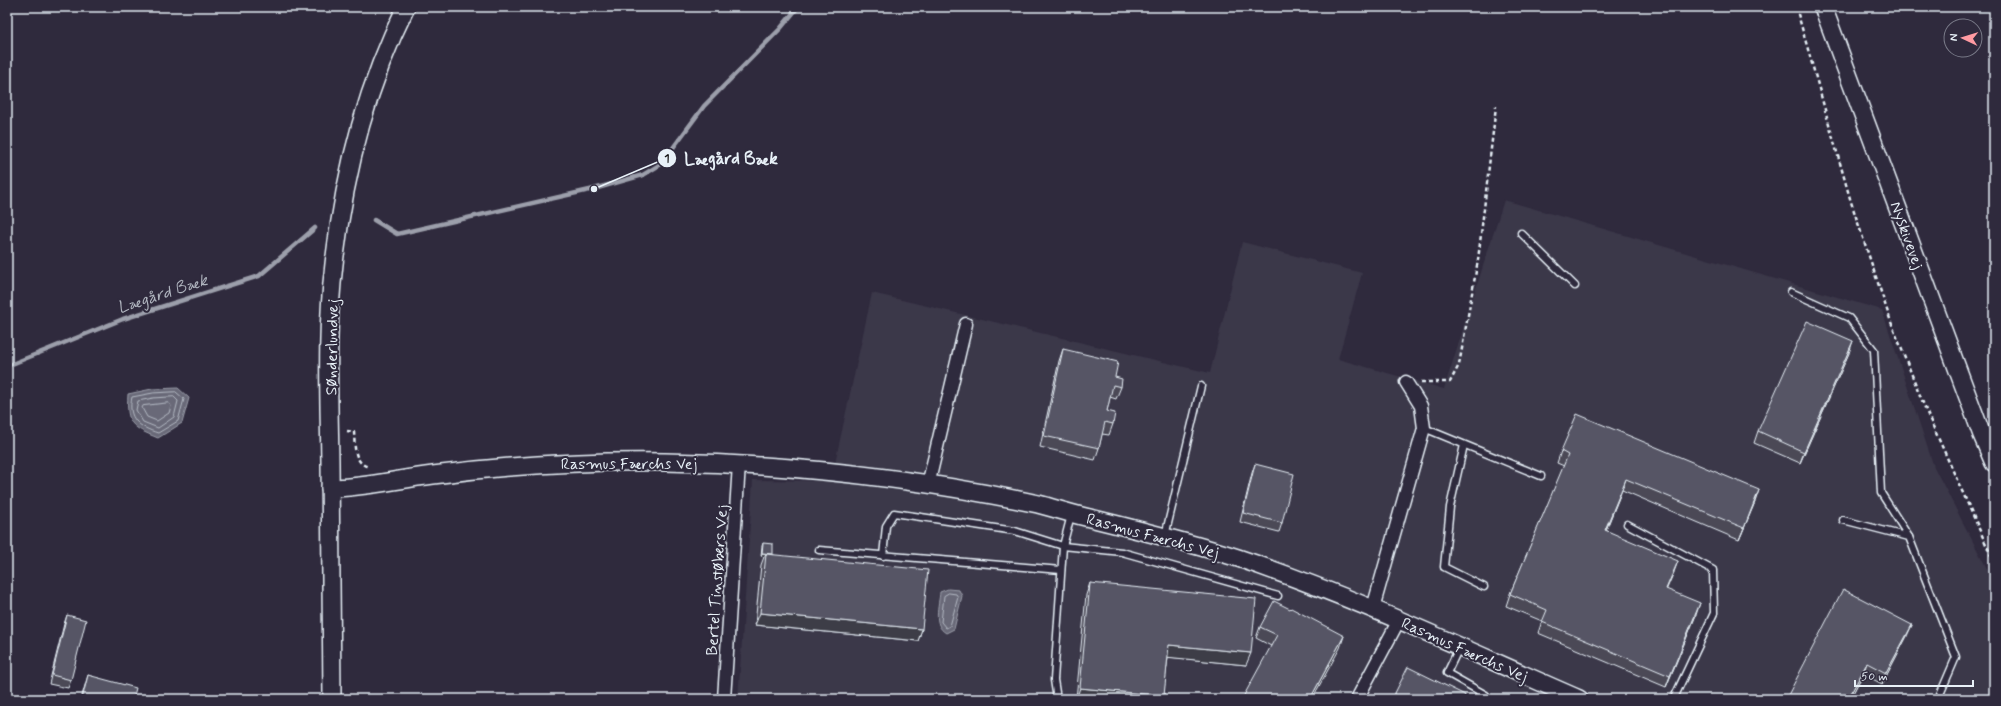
<svg xmlns="http://www.w3.org/2000/svg" width="2001" height="706" font-family="Mynerve,sans-serif">
<rect width="100%" height="100%" fill="#2f2a3d"/>
<filter id="ink" filterUnits="userSpaceOnUse"><feTurbulence type="fractalNoise" baseFrequency=".025" numOctaves="2"/><feDisplacementMap in="SourceGraphic" scale="8" xChannelSelector="R" yChannelSelector="G"/><feConvolveMatrix kernelMatrix="1 2 1 2 8 2 1 2 1" color-interpolation-filters="sRGB"/></filter>
<g filter="url(#ink)">
<!-- built -->
<polygon fill="#3b3749" points="1504,200 1882,310 1934,467 1994,582 1994,699 738,699 753,480 831,481 872,293 1210,373 1242,242 1362,273 1338,359 1444,389"/>
<!-- water -->
<g fill="#696978" stroke="#9c9fab">
<path d="M178,388L189,398L182,423L158,438C131,427 126,424 128,394L152,389Z"/>
<path d="M948,589L959,590L962,596L954,629L946,633C932,625 939,605 940,592Z"/>
</g>
<g fill="none" stroke-linecap="round" stroke-linejoin="round">
<!-- shore -->
<g stroke="#b5bbc5" stroke-width="1">
<path d="M176,392L184,399L178,421L158,433C139,427 127,419 132,397L153,393Z"/>
<polygon points="174,397 178,401 174,417 158,428 143,422 136,410 138,401 153,398"/>
<polygon points="169,403 171,406 169,413 157,421 147,417 142,408 143,406"/>
<polygon points="949,593 956,594 958,597 950,626 946,628 941,622 944,596"/>
</g>
<!-- stream -->
<g stroke="#9c9fab" stroke-width="4.5">
<polyline points="374,220 397,234 594,189 643,175 661,164 704,106 780,29 798,7"/>
<polyline points="7,366 123,319 259,276 315,228"/>
</g>
<defs>
<g id="lane">
<polyline points="1521,233 1575,286"/>
<polyline points="1791,292 1849,318 1874,350 1881,493 1909,537"/>
<polyline points="1424,428 1541,476"/>
<polyline points="1464,445 1450,507 1444,567 1484,587"/>
<polyline points="1843,520 1909,537 1956,657 1938,699"/>
<polyline points="1627,524 1713,570 1714,613 1674,698"/>
<polyline points="1165,536 1201,386"/>
<polyline points="819,550 1061,570"/>
<polyline points="883,556 886,526 894,513 1015,531 1063,546 1122,552 1278,596"/>
<polyline points="1459,648 1447,673 1486,695 1483,699"/>
<polyline points="1057,699 1054,680 1063,546 1071,515"/>
</g>
<g id="street">
<polyline points="928,485 966,324"/>
<polyline points="1373,608 1424,428 1421,406 1406,382"/>
<polyline points="724,699 739,464"/>
<polyline points="1357,699 1399,620"/>
</g>
<g id="secondary">
<polyline points="1823,7 1982,435 1994,463"/>
<path d="M330,488C365,488 398,479 433,475C510,465 587,461 665,462C790,464 915,478 1038,504C1057,509 1075,515 1094,519C1143,531 1191,543 1238,558C1355,597 1466,650 1579,699"/>
<path d="M332,699C332,620 330,541 330,462C329,396 326,330 334,264C344,176 366,87 406,7"/>
</g>
</defs>
<!-- lane casing -->
<use href="#lane" stroke="#e8f1f8" stroke-width="9"/>
<!-- street casing -->
<use href="#street" stroke="#e8f1f8" stroke-width="15"/>
<!-- secondary casing -->
<use href="#secondary" stroke="#e8f1f8" stroke-width="20"/>
<!-- path -->
<g stroke="#e8f1f8" stroke-width="2.5" stroke-dasharray="4 3" stroke-linecap="butt">
<polyline points="1796,7 1851,202 1891,322 1927,413 1994,562"/>
<polyline points="1421,382 1450,382 1459,365 1478,260 1496,106"/>
<path d="M347,431L354,432C355,445 353,463 369,467"/>
</g>
<!-- lane -->
<use href="#lane" stroke="#2f2a3d" stroke-width="6"/>
<!-- street -->
<use href="#street" stroke="#2f2a3d" stroke-width="12"/>
<!-- secondary -->
<use href="#secondary" stroke="#2f2a3d" stroke-width="17"/>
</g>
<!-- wall -->
<g fill="#4b4957" stroke="#e8f1f8">
<polygon points="1063,349 1115,377 1121,387 1116,399 1110,397 1107,411 1113,424 1109,435 1102,434 1099,448 1095,460 1040,447 1059,361"/>
<polygon points="1849,353 1800,463 1754,443 1758,431"/>
<polygon points="1561,451 1755,502 1739,540 1622,490 1606,530 1674,572 1666,589 1696,615 1666,687 1538,633 1542,621 1506,606 1510,594 1564,466 1557,463"/>
<polygon points="1255,464 1282,523 1279,532 1240,522 1252,473"/>
<polygon points="763,543 772,554 922,629 918,641 755,625 761,565 764,557 761,556 762,546"/>
<polygon points="1090,583 1246,665 1168,657 1163,699 1076,699 1086,595"/>
<polygon points="67,615 71,680 68,688 49,684 64,624"/>
<polygon points="1260,627 1340,648 1271,646 1256,638"/>
<polygon points="1907,636 1882,684 1863,674 1850,699 1786,699"/>
<polygon points="88,675 133,699 81,699"/>
</g>
<!-- shaded-wall -->
<g fill="#3d3c47" stroke="#e8f1f8">
<polygon points="1853,341 1849,353 1800,463 1804,452"/>
<polygon points="1626,479 1622,490 1601,542 1605,530"/>
<polygon points="1759,490 1755,502 1739,540 1744,528"/>
<polygon points="762,553 766,554 764,557 761,556"/>
<polygon points="1678,561 1674,572 1662,600 1666,589"/>
<polygon points="1700,603 1696,615 1666,687 1670,676"/>
<polygon points="760,613 922,629 918,641 755,625"/>
<polygon points="1912,625 1907,636 1882,684 1886,673"/>
<polygon points="1344,636 1340,648 1312,699 1310,699"/>
<polygon points="1169,645 1251,653 1246,665 1165,657"/>
<polygon points="1867,663 1863,674 1850,699 1848,699"/>
<polygon points="1080,688 1164,696 1163,699 1076,699"/>
</g>
<!-- building -->
<g fill="#575565" stroke="#e8f1f8">
<polygon points="1807,321 1853,341 1804,452 1758,431"/>
<polygon points="1063,349 1118,362 1115,377 1122,379 1121,387 1113,385 1107,411 1115,413 1113,424 1105,422 1099,448 1044,436"/>
<polygon points="1577,414 1759,490 1744,528 1626,479 1605,530 1678,561 1666,589 1700,603 1670,676 1542,622 1547,610 1510,594 1568,455 1561,451"/>
<polygon points="1255,464 1294,474 1282,523 1243,513"/>
<polygon points="763,543 773,544 773,554 762,553"/>
<polygon points="766,554 928,570 922,629 760,613"/>
<polygon points="1090,583 1256,599 1251,653 1169,645 1164,696 1080,688"/>
<polygon points="1843,589 1912,625 1886,673 1867,663 1848,699 1786,699"/>
<polygon points="1274,601 1290,609 1291,608 1344,636 1310,699 1242,699 1277,635 1260,627"/>
<polygon points="67,615 86,620 71,680 52,675"/>
<polygon points="1408,667 1465,695 1464,699 1392,699"/>
<polygon points="88,675 136,688 133,699 82,699"/>
</g>
</g>
<g text-anchor="middle" stroke-width="4" stroke-linejoin="round" paint-order="stroke">
<!-- street labels -->
<g font-size="16" fill="#e8f1f8" stroke="#2f2a3d">
<text transform="translate(1908 235) rotate(70)" y="6">Nyskivevej</text>
<text transform="translate(331 347) rotate(-89)" y="6">Sønderlundvej</text>
<text x="629" y="469">Rasmus Færchs Vej</text>
<text transform="translate(1153 535) rotate(15)" y="6">Rasmus Færchs Vej</text>
<text transform="translate(716 580) rotate(-86)" y="6">Bertel Tinstøbers Vej</text>
<text transform="translate(1465 649) rotate(24)" y="6">Rasmus Færchs Vej</text>
</g>
<!-- water labels -->
<g font-size="17" font-style="italic" fill="#afb4be" stroke="#2f2a3d">
<text transform="translate(162 293) rotate(-18)" y="6">Lægård Bæk</text>
</g>
</g>
<!-- callouts -->
<path fill="none" stroke="#e8f1f8" stroke-width="1.5" d="M594 189L667 158"/>
<g fill="#e8f1f8" stroke="#2f2a3d" stroke-width="1.5">
<circle cx="594" cy="189" r="4"/>
<circle cx="667" cy="158" r="10"/>
</g>
<g font-size="12" text-anchor="middle" font-weight="bold" fill="#111">
<text x="667" y="162">1</text>
</g>
<g font-size="17" text-anchor="middle" font-weight="bold" fill="#e8f1f8" stroke="#2f2a3d" stroke-width="4" stroke-linejoin="round" paint-order="stroke">
<text x="731" y="164">Lægård Bæk</text>
</g>
<!-- margin -->
<rect width="2001" height="706" fill="none" stroke="#2f2a3d" stroke-width="24"/>
<rect x="12" y="12" width="1977" height="682" fill="none" stroke="#e8f1f8" stroke-width="1.5" filter="url(#ink)"/>
<!-- north arrow -->
<g transform="translate(1963 38) rotate(274)"><circle r="19" fill="#2f2a3d" stroke="#797a88"/>
<path d="M0-3L7 15L0 10L-7 15Z" fill="#ff9aa2"/>
<text y="-6" font-size="11" font-weight="bold" text-anchor="middle" fill="#e8f1f8">N</text>
</g>
<!-- scale -->
<path d="M1855 680v6h118v-6" fill="none" stroke="#e8f1f8" stroke-width="2"/>
<text x="1861" y="680" font-size="12" fill="#e8f1f8" stroke="#2f2a3d" stroke-width="3" paint-order="stroke">50 m</text>
</svg>
